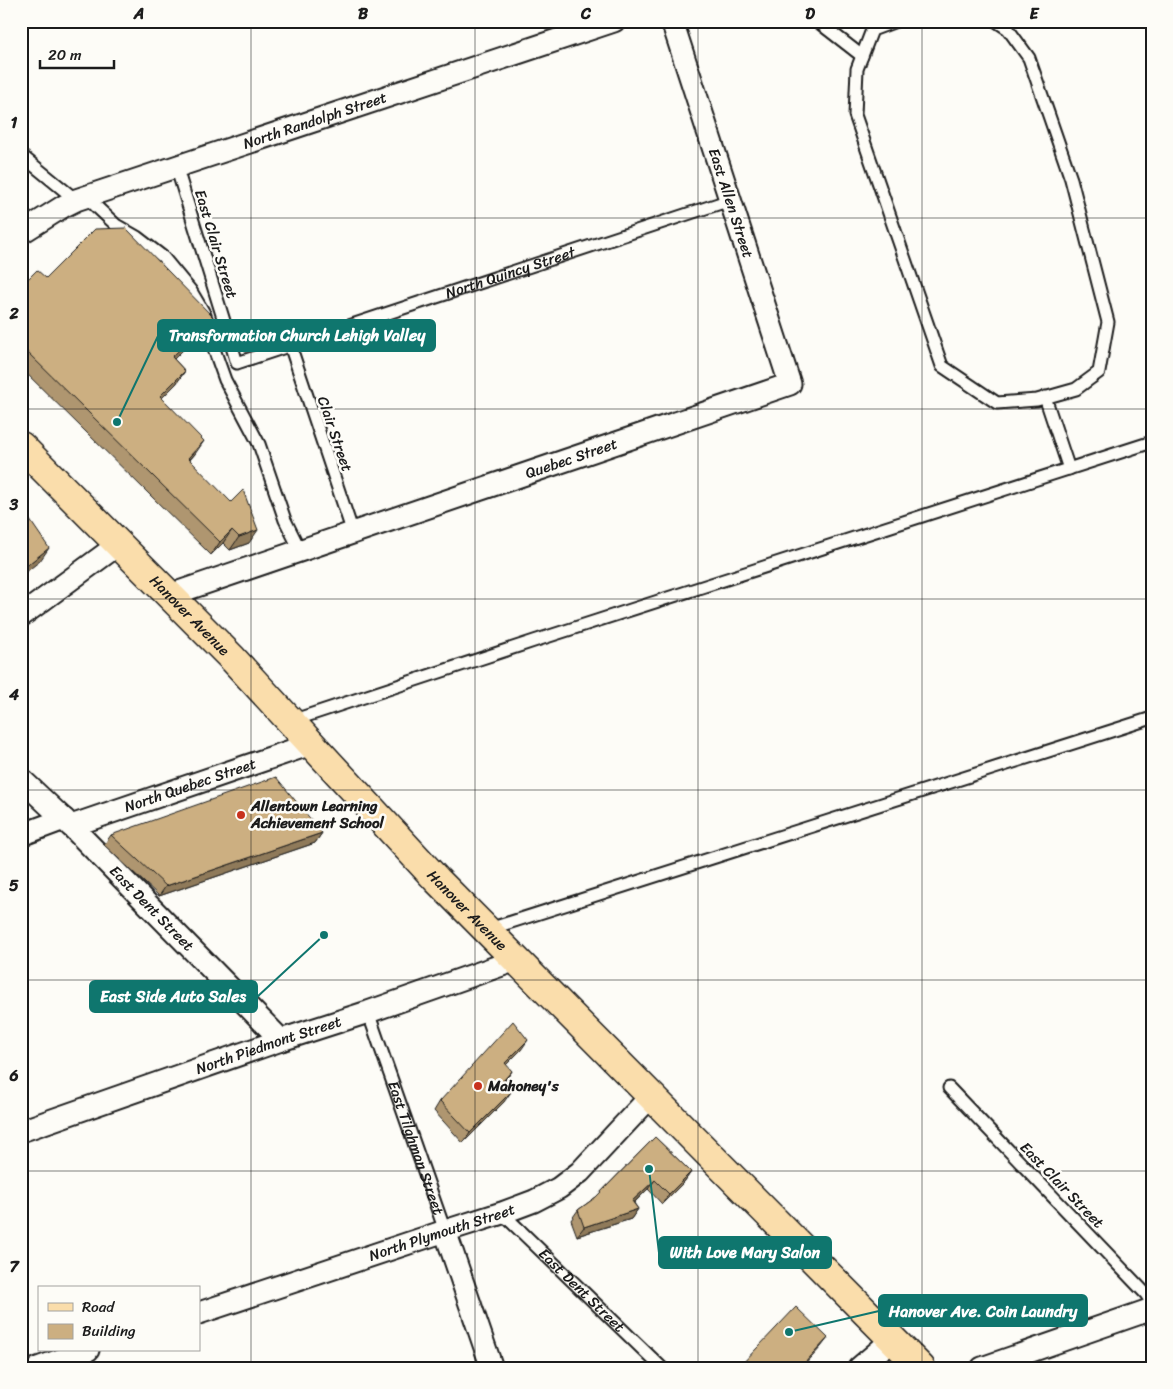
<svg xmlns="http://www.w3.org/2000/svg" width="1173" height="1389" font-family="Sriracha,sans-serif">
<rect width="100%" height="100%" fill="#fdfcf7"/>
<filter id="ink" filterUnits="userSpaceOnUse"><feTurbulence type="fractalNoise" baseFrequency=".02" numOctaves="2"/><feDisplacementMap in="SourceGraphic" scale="10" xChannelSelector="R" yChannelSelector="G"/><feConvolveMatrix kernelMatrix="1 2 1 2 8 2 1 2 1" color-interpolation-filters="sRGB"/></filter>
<g filter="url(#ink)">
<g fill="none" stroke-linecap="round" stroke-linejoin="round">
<defs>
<g id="service">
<polyline points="817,21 862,56"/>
<polyline points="896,21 872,30 857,69 855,115 942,366 997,403 1037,400 1076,389 1099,372 1108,322 1071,179 1029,58 1008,29 996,21"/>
<polyline points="21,155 76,200"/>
<path id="s1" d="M176,166L237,363L730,200"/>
<polyline points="86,197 116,225 137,237 163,257 191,291 204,313 210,329 214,349 225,380 259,444 285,520 300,550"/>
<polyline points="290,345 353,533"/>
<polyline points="1045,397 1069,469"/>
<polyline points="291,721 534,641 1152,442"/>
<polyline points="486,930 1152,718"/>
<path id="s2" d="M368,1012L445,1231"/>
<polyline points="949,1088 1146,1294 1152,1304"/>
<path id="s3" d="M502,1213L662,1368"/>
</g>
<g id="minor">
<path id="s4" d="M21,233L64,206L76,200L614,21"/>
<path id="s5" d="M170,595L790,384L672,21"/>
<polyline points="21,616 119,544"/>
<path id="s6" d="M21,779L71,826L281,1040"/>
<path id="s7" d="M71,826L311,744"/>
<polyline points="21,835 64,819"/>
<path id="s8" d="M21,1131L281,1040L368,1012L516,960"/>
<polyline points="445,1231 492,1368"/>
<path id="s9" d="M199,1313L445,1231L502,1213L534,1201L559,1188L580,1172L651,1096"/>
<polyline points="38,1368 88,1350"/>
<polyline points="859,1368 893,1339"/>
<polyline points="982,1368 1152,1309"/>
</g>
<g id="primary">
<path id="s10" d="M21,446L233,659L437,880L921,1368"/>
</g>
</defs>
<!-- service casing -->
<use href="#service" stroke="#1c1c1c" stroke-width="15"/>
<!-- minor casing -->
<use href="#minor" stroke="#1c1c1c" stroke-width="25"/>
<!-- primary casing -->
<use href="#primary" stroke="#1c1c1c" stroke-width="31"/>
<!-- service -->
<use href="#service" stroke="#fdfcf7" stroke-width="11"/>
<!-- minor -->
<use href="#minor" stroke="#fdfcf7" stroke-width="21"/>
<!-- primary -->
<use href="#primary" stroke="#faddab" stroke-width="28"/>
</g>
<!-- wall -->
<g fill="#af966f" stroke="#1c1c1c">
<polygon points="46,278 213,317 204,329 174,359 185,371 176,384 162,398 195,454 190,460 249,543 230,550 223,543 211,555 21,368 21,286"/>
<polygon points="322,833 315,843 159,896 104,845 111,835"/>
<polygon points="521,1050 506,1065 512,1071 503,1083 504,1102 463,1143 434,1111 440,1101"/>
<polygon points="655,1137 691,1172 684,1182 662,1204 648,1189 634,1203 638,1209 631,1219 577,1236 571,1220 578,1210 596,1197"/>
</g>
<!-- shaded-wall -->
<g fill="#8f7a5a" stroke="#1c1c1c">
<polygon points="213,317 204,329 163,370 172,357"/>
<polygon points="185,371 176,384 151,409 160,396"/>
<polygon points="204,441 195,454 179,471 188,458"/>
<polygon points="232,530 223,543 211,555 220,542"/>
<polygon points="258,530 249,543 230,550 239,537"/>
<polygon points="49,548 40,561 21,576 21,570"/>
<polygon points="322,833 315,843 159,896 166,886"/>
<polygon points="528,1040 521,1050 498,1073 505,1063"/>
<polygon points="512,1071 505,1081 495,1092 502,1082"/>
<polygon points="511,1092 504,1102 463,1143 470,1133"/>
<polygon points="691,1172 684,1182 662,1204 669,1194"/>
<polygon points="655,1180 648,1189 625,1211 632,1201"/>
<polygon points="638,1209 631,1219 577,1236 584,1227"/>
<polygon points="828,1338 821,1347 802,1368 800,1368"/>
</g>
<!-- building -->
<g fill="#ccaf81" stroke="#1c1c1c">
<polygon points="126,228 213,317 172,357 185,371 160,396 204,441 188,458 231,502 243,490 258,530 239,537 232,530 220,542 21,346 21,286 37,270 46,278 95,229"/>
<polygon points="21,507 49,548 21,570"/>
<polygon points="276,777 322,833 166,886 111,835"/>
<polygon points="513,1021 528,1040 505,1063 512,1071 502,1082 511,1092 470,1133 440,1101"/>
<polygon points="655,1137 691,1172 669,1194 655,1180 632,1201 638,1209 584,1227 578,1210 596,1197"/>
<polygon points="796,1307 828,1338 800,1368 740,1368 739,1367"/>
</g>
</g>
<!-- grid -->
<path fill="none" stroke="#1c1c1c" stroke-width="1" stroke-opacity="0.55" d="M251,21V1368M475,21V1368M698,21V1368M922,21V1368M21,218H1152M21,409H1152M21,599H1152M21,790H1152M21,980H1152M21,1171H1152"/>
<!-- markers -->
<g fill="#c8321e" stroke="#fdfcf7" stroke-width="2">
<circle cx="241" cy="815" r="5"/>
<circle cx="478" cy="1086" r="5"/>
</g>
<g text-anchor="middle" stroke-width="5" stroke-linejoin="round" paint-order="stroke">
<!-- street labels -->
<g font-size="15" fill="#1c1c1c" stroke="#fdfcf7">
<text dy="5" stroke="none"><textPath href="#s4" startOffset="316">North Randolph Street</textPath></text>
<text transform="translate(731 203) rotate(72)" y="5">East Allen Street</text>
<text transform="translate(216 244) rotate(73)" y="5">East Clair Street</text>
<text dy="5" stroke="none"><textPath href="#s1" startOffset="494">North Quincy Street</textPath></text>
<text transform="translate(335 434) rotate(71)" y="5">Clair Street</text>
<text dy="5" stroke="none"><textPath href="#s5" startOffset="424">Quebec Street</textPath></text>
<text dy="5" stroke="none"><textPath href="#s10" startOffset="239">Hanover Avenue</textPath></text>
<text dy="5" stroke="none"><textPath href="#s7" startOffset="126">North Quebec Street</textPath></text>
<text dy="5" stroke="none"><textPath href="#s6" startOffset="184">East Dent Street</textPath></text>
<text dy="5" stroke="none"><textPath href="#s10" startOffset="644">Hanover Avenue</textPath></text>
<text dy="5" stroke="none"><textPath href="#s8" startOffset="262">North Piedmont Street</textPath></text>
<text dy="5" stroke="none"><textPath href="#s2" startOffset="144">East Tilghman Street</textPath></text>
<text transform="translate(1062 1185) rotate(46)" y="5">East Clair Street</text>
<text dy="5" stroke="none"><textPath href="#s9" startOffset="256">North Plymouth Street</textPath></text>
<text dy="5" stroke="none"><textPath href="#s3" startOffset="111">East Dent Street</textPath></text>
</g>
<!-- poi labels -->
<g font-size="15" font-weight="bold" fill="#1c1c1c" stroke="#fdfcf7" text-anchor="start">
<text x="251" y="811">Allentown Learning<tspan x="251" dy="17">Achievement School</tspan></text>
<text x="488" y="1091">Mahoney's</text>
</g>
</g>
<!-- callouts -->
<path fill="none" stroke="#0f766e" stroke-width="2" d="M117 422L158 336M324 935L257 997M649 1169L659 1253M789 1332L879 1311"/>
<g fill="#0f766e" stroke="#fdfcf7" stroke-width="2">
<circle cx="117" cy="422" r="5"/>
<circle cx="324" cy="935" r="5"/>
<circle cx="649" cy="1169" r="5"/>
<circle cx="789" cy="1332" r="5"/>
</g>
<g fill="#0f766e" stroke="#0f766e" stroke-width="2">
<rect x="158" y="320" width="277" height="31" rx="5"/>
<rect x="90" y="981" width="167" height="31" rx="5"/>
<rect x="659" y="1237" width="172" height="31" rx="5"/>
<rect x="879" y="1295" width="208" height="31" rx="5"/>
</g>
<g font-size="16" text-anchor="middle" font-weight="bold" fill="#fff">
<text x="297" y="341">Transformation Church Lehigh Valley</text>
<text x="173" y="1002">East Side Auto Sales</text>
<text x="745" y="1258">With Love Mary Salon</text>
<text x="983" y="1317">Hanover Ave. Coin Laundry</text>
</g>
<!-- margin -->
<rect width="1173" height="1389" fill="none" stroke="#fdfcf7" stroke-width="55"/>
<!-- legend -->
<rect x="38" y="1286" width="162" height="65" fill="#fdfcf7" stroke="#a3a29f"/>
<rect x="48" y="1303" width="25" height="8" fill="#faddab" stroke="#a3a29f"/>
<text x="82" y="1312" font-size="15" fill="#1c1c1c">Road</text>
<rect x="48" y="1324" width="25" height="15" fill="#ccaf81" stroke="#a3a29f"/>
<text x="82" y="1336" font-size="15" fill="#1c1c1c">Building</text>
<!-- scale -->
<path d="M40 60v8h74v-8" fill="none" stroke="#1c1c1c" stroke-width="2.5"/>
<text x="48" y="60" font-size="15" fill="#1c1c1c" stroke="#fdfcf7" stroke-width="4" paint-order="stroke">20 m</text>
<rect x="28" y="28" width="1118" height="1334" fill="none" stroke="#1c1c1c" stroke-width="2"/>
<g font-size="16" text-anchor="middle" font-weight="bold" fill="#1c1c1c">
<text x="139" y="19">A</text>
<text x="363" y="19">B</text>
<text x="586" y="19">C</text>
<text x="810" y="19">D</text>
<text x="1034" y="19">E</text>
<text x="14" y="128">1</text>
<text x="14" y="319">2</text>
<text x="14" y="510">3</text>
<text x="14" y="700">4</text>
<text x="14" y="891">5</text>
<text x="14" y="1081">6</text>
<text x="14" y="1272">7</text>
</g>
</svg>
